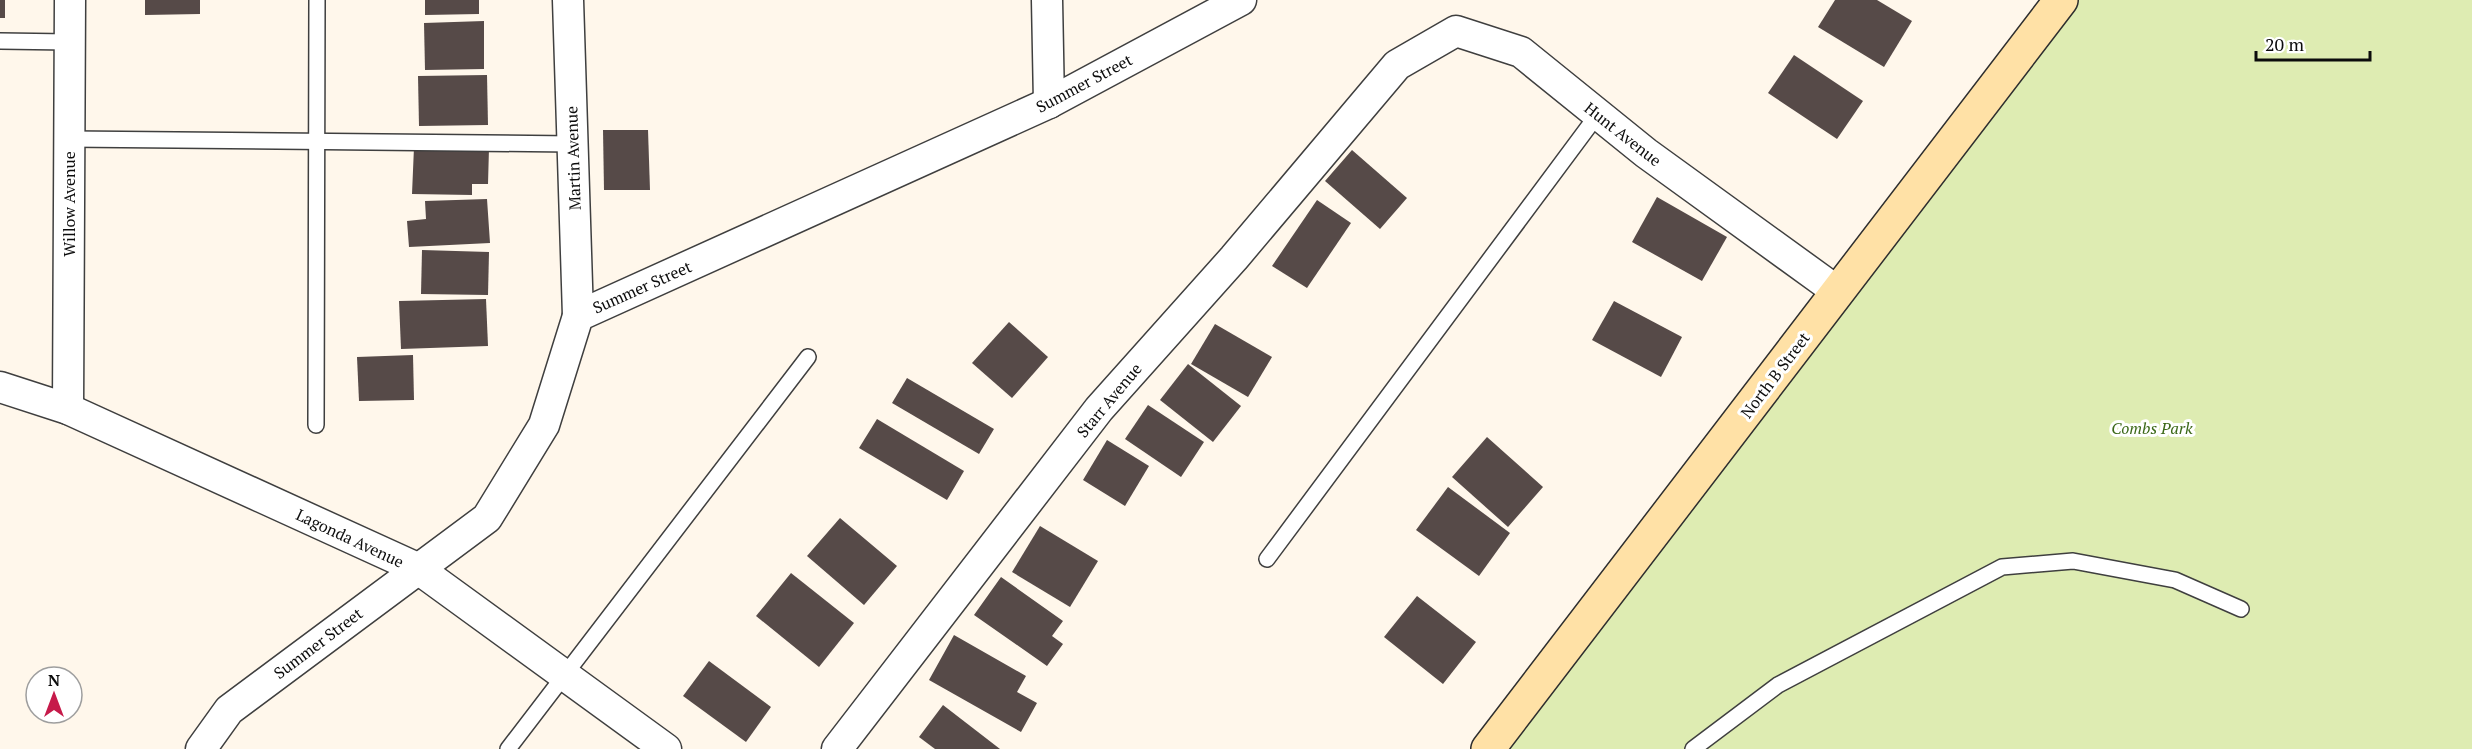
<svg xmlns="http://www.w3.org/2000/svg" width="2472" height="749" font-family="'PT Serif',serif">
<rect width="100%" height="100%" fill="#fff7eb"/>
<!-- green -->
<polygon fill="#deecb2" points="2078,0 2472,0 2472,749 1505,749"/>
<!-- building -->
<g fill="#564a48">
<rect x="0" y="0" width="5" height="18"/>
<polygon points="145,0 200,0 200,14 145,15"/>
<polygon points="425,0 479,0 479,14 425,15"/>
<polygon points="1835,0 1877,0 1912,21 1884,67 1818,27"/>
<polygon points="484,21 484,69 425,70 424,23"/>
<polygon points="1794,55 1863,101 1837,139 1768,93"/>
<polygon points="487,75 488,125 419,126 418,76"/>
<polygon points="603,130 648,130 650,190 604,190"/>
<polygon points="414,147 489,148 488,184 472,184 472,195 412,194"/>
<polygon points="1352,150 1407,198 1380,229 1325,181"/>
<polygon points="1657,197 1727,237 1702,281 1632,242"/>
<polygon points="487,199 490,243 409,247 407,221 426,219 425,201"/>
<polygon points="1317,200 1351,223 1307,288 1272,266"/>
<polygon points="422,250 489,252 488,295 421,294"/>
<polygon points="486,299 488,346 401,349 399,301"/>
<polygon points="1614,301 1682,337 1661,377 1592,340"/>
<polygon points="1009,322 1048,357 1012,398 972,363"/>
<polygon points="1215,324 1272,357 1248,397 1191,364"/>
<polygon points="413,355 414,400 359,401 357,357"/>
<polygon points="1188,364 1241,406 1213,442 1160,400"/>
<polygon points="907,378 994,429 979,454 892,403"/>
<polygon points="1148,405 1204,442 1181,477 1125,439"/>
<polygon points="877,419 964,471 947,500 859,448"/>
<polygon points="1487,437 1543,487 1508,527 1452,477"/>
<polygon points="1107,440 1149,466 1125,506 1083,480"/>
<polygon points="1448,487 1510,533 1479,576 1416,530"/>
<polygon points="840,518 897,566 864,605 807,556"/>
<polygon points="1040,526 1098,561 1070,607 1012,572"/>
<polygon points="791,573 854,623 819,667 756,616"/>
<polygon points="1001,577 1063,621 1052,636 1063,644 1047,666 974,615"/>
<polygon points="1417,596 1476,642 1443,684 1384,637"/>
<polygon points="954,635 1026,676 1017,692 1037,703 1021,732 929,680"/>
<polygon points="709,661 771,707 746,742 683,696"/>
<polygon points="943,705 1000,749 935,749 919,737"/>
</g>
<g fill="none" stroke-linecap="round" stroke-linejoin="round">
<defs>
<g id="service">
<polyline points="0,41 69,42"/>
<polyline points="69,139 573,144"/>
<polyline points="316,425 317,0"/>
<polyline points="1267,559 1598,114"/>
<polyline points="508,749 808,357"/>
<polyline points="1693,749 1778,685 2002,567 2073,561 2175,580 2241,609"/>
</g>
<g id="minor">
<polyline points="568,0 578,316"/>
<polyline points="1047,0 1049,103"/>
<polyline points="0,387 68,409 417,568 666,749"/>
<polyline points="68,409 70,0"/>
<polyline points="201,749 229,710 487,518 544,425 578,316 1049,103 1241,0"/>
<polyline points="837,749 1099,409 1234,258 1397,65 1456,31 1521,52 1646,153 1838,292"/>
</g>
<polyline id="secondary" points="1488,749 2061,0"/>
</defs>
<!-- service casing -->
<use href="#service" stroke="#3f3f3f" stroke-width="18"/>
<!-- minor casing -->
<use href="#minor" stroke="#3f3f3f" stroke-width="33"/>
<!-- secondary casing -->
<use href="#secondary" stroke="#2e2e2e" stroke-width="36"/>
<!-- service -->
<use href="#service" stroke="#fff" stroke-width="15"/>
<!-- minor -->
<use href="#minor" stroke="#fff" stroke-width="30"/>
<!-- secondary -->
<use href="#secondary" stroke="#ffe1a6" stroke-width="33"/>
</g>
<g text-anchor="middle" stroke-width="6" stroke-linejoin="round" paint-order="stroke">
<!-- street labels -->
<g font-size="16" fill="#0c0c0c" stroke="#fff">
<text transform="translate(1084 83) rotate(-28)" y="6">Summer Street</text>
<text transform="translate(1623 134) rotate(38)" y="6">Hunt Avenue</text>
<text transform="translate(573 158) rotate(-92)" y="6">Martin Avenue</text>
<text transform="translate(69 204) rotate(-90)" y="6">Willow Avenue</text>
<text transform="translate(642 287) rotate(-24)" y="6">Summer Street</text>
<text transform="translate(1775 375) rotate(-53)" y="6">North B Street</text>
<text transform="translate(1109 400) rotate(-50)" y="6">Starr Avenue</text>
<text transform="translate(350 538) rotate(25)" y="6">Lagonda Avenue</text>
<text transform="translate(318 643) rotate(-37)" y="6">Summer Street</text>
</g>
<!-- park labels -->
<g font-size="16" font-style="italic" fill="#3b6818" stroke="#fff">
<text x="2152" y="434">Combs Park</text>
</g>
</g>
<!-- north arrow -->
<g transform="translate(54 695)"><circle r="28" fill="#ffffff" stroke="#9e9e9e" stroke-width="1.5"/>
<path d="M0-4.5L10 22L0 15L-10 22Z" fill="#c61a4a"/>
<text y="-9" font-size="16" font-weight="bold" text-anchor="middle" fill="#0c0c0c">N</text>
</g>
<!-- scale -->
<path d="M2256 51v9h114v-9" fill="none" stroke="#0c0c0c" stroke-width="3"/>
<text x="2265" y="51" font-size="18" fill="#0c0c0c" stroke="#ffffff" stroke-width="4.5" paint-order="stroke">20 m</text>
</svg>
